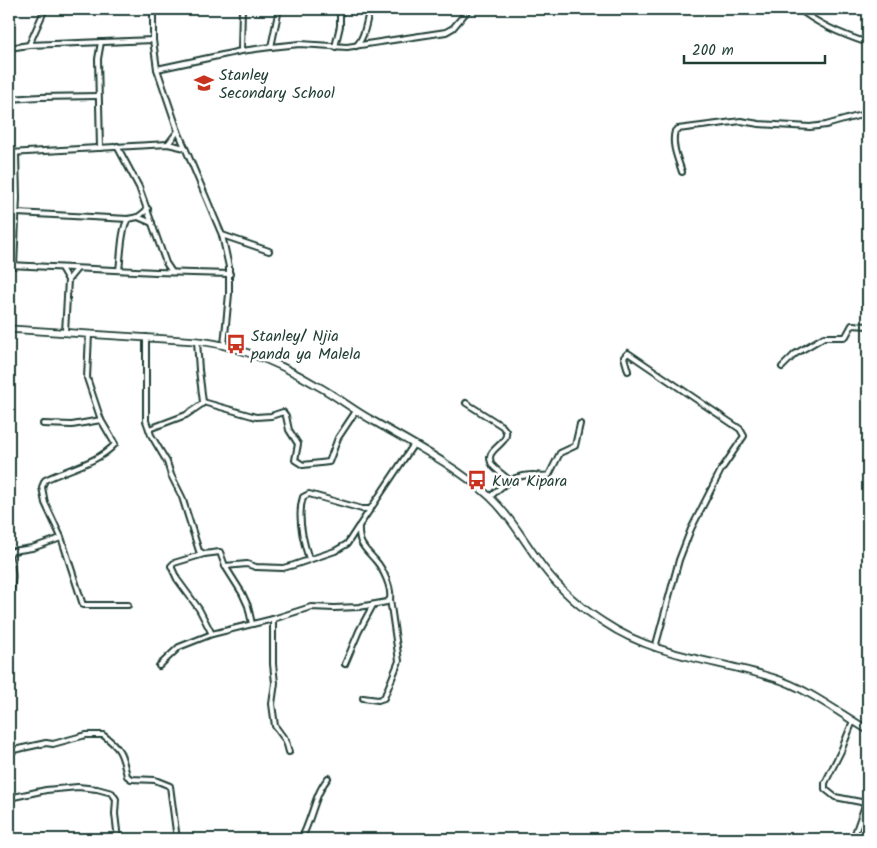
<svg xmlns="http://www.w3.org/2000/svg" width="877" height="848" font-family="Kalam,sans-serif">
<rect width="100%" height="100%" fill="#fff"/>
<filter id="ink" filterUnits="userSpaceOnUse"><feTurbulence type="fractalNoise" baseFrequency=".02" numOctaves="2"/><feDisplacementMap in="SourceGraphic" scale="10" xChannelSelector="R" yChannelSelector="G"/><feConvolveMatrix kernelMatrix="1 2 1 2 8 2 1 2 1" color-interpolation-filters="sRGB"/></filter>
<g filter="url(#ink)">
<g fill="none" stroke-linecap="round" stroke-linejoin="round">
<defs>
<g id="street">
<polyline points="153,9 153,40 157,69 178,131 222,235 229,267 229,294 224,345"/>
<path d="M799,9C819,25 843,35 868,43"/>
<polyline points="29,45 45,9"/>
<path d="M356,46C365,38 366,21 370,9"/>
<polyline points="271,47 279,9"/>
<polyline points="335,47 340,26 340,9"/>
<polyline points="9,48 29,45 153,40"/>
<polyline points="241,51 242,9"/>
<polyline points="157,69 241,51 271,47 300,44 347,47 446,32 453,28 469,9"/>
<polyline points="9,99 40,97 98,96"/>
<polyline points="168,144 178,131"/>
<polyline points="117,146 139,187 166,263 172,272"/>
<polyline points="100,148 98,59 101,42"/>
<polyline points="9,153 168,144 185,148"/>
<path d="M682,172C678,159 671,145 675,131L678,129L741,121L759,124L810,127L826,125L868,113"/>
<polyline points="17,213 128,219 138,217 148,209"/>
<polyline points="138,217 152,223"/>
<polyline points="222,235 269,251"/>
<polyline points="9,265 156,272 230,274"/>
<polyline points="14,266 17,198 16,153"/>
<polyline points="61,268 68,280"/>
<path d="M119,270C121,257 121,229 128,219"/>
<polyline points="65,332 68,280 77,269"/>
<path d="M89,334L87,378L101,420L115,444C98,463 67,469 45,480L42,487L45,503L61,537L83,605H128"/>
<polyline points="146,337 146,421 151,435 167,462 171,475 182,497 199,551 204,554 220,552 225,566 242,593 248,606 252,624"/>
<polyline points="782,367 795,354 824,337 844,337 846,336 852,325 868,326"/>
<polyline points="628,371 624,357 628,353 740,429 744,436 721,470 691,529 679,560 655,648"/>
<polyline points="203,402 256,417 271,416 283,412 286,416 289,430 298,444 295,460 303,465 329,462 338,438 356,411"/>
<path d="M466,403L502,426L506,431C509,446 481,449 493,466C497,471 504,475 509,480"/>
<polyline points="43,424 72,425 101,420"/>
<polyline points="149,429 186,415 202,404 203,402 199,370 197,341"/>
<path d="M490,497C504,484 513,475 533,475C539,475 543,477 549,475L560,453L575,446L580,424"/>
<path d="M204,554L174,563L171,566L177,579L199,609L212,634L273,619L311,607L334,608L359,607L387,602L390,599C392,588 383,569 376,561C365,548 358,545 359,526L414,444"/>
<path d="M309,559C303,541 297,516 303,497L309,494L362,509H371"/>
<polyline points="225,566 247,564 256,567 283,568 294,565 335,551 347,544 358,527"/>
<path d="M9,598C14,583 14,570 9,554L13,551L32,548L61,538"/>
<polyline points="273,619 273,664 275,683 272,704 275,726 286,741 289,752"/>
<polyline points="345,664 359,631 373,605"/>
<polyline points="159,666 179,647 212,634"/>
<polyline points="363,698 378,700 384,698 399,661 390,599"/>
<polyline points="853,721 841,751 825,783 825,789 835,797 866,803"/>
<path d="M9,751L46,743L53,744L86,735H103C122,749 122,755 127,776L131,779L155,780L170,786L177,839"/>
<polyline points="9,798 46,790 78,787 97,789 112,793 116,799 115,814 118,839"/>
<path d="M301,839C312,820 314,795 328,778"/>
<polyline points="853,839 868,797"/>
</g>
<path id="secondary" d="M9,329L197,341C206,342 216,343 225,346C257,354 288,368 316,385C335,395 352,409 370,419C411,443 455,465 490,497C512,518 525,543 543,567C559,588 582,609 605,623C655,657 718,660 774,678C807,688 839,713 868,730"/>
</defs>
<!-- street casing -->
<use href="#street" stroke="#1f3d34" stroke-width="8"/>
<!-- secondary casing -->
<use href="#secondary" stroke="#1f3d34" stroke-width="9"/>
<!-- street -->
<use href="#street" stroke="#fff" stroke-width="4"/>
<!-- secondary -->
<use href="#secondary" stroke="#fff" stroke-width="5.5"/>
</g>
</g>
<!-- icons -->
<defs>
<symbol id="school-bare" viewBox="-9 -9 18 18"><path d="M0-5L7-2L0 1L-7-2ZM-4 1L0 2.5L4 1V4Q0 6-4 4Z" fill="#c8321e" stroke="#fff" stroke-width="2.5" paint-order="stroke"/></symbol>
<symbol id="bus-bare" viewBox="-9 -9 18 18"><path d="M-5-6H5V4H4V6H2V4H-2V6H-4V4H-5ZM-3.5-4V0h7V-4ZM-3.5 1.2v1.5H-2V1.2ZM2 1.2v1.5H3.5V1.2Z" fill="#c8321e" stroke="#fff" stroke-width="2.5" paint-order="stroke"/></symbol>
</defs>
<g fill-rule="evenodd">
<use href="#school-bare" x="190" y="69" width="28" height="28"/>
<use href="#bus-bare" x="222" y="330" width="28" height="28"/>
<use href="#bus-bare" x="463" y="466" width="28" height="28"/>
</g>
<g text-anchor="middle" stroke-width="5" stroke-linejoin="round" paint-order="stroke">
<!-- poi labels -->
<g font-size="16" fill="#1f3d34" stroke="#fff" text-anchor="start">
<text x="219" y="80">Stanley<tspan x="219" dy="18">Secondary School</tspan></text>
<text x="251" y="341">Stanley/ Njia<tspan x="251" dy="18">panda ya Malela</tspan></text>
<text x="492" y="486">Kwa Kipara</text>
</g>
</g>
<!-- margin -->
<rect width="877" height="848" fill="none" stroke="#fff" stroke-width="30"/>
<rect x="15" y="15" width="847" height="818" fill="none" stroke="#1f3d34" stroke-width="2" filter="url(#ink)"/>
<!-- scale -->
<path d="M684 55v8h141v-8" fill="none" stroke="#1f3d34" stroke-width="2.5"/>
<text x="692" y="55" font-size="15" fill="#1f3d34" stroke="#ffffff" stroke-width="4" paint-order="stroke">200 m</text>
</svg>
